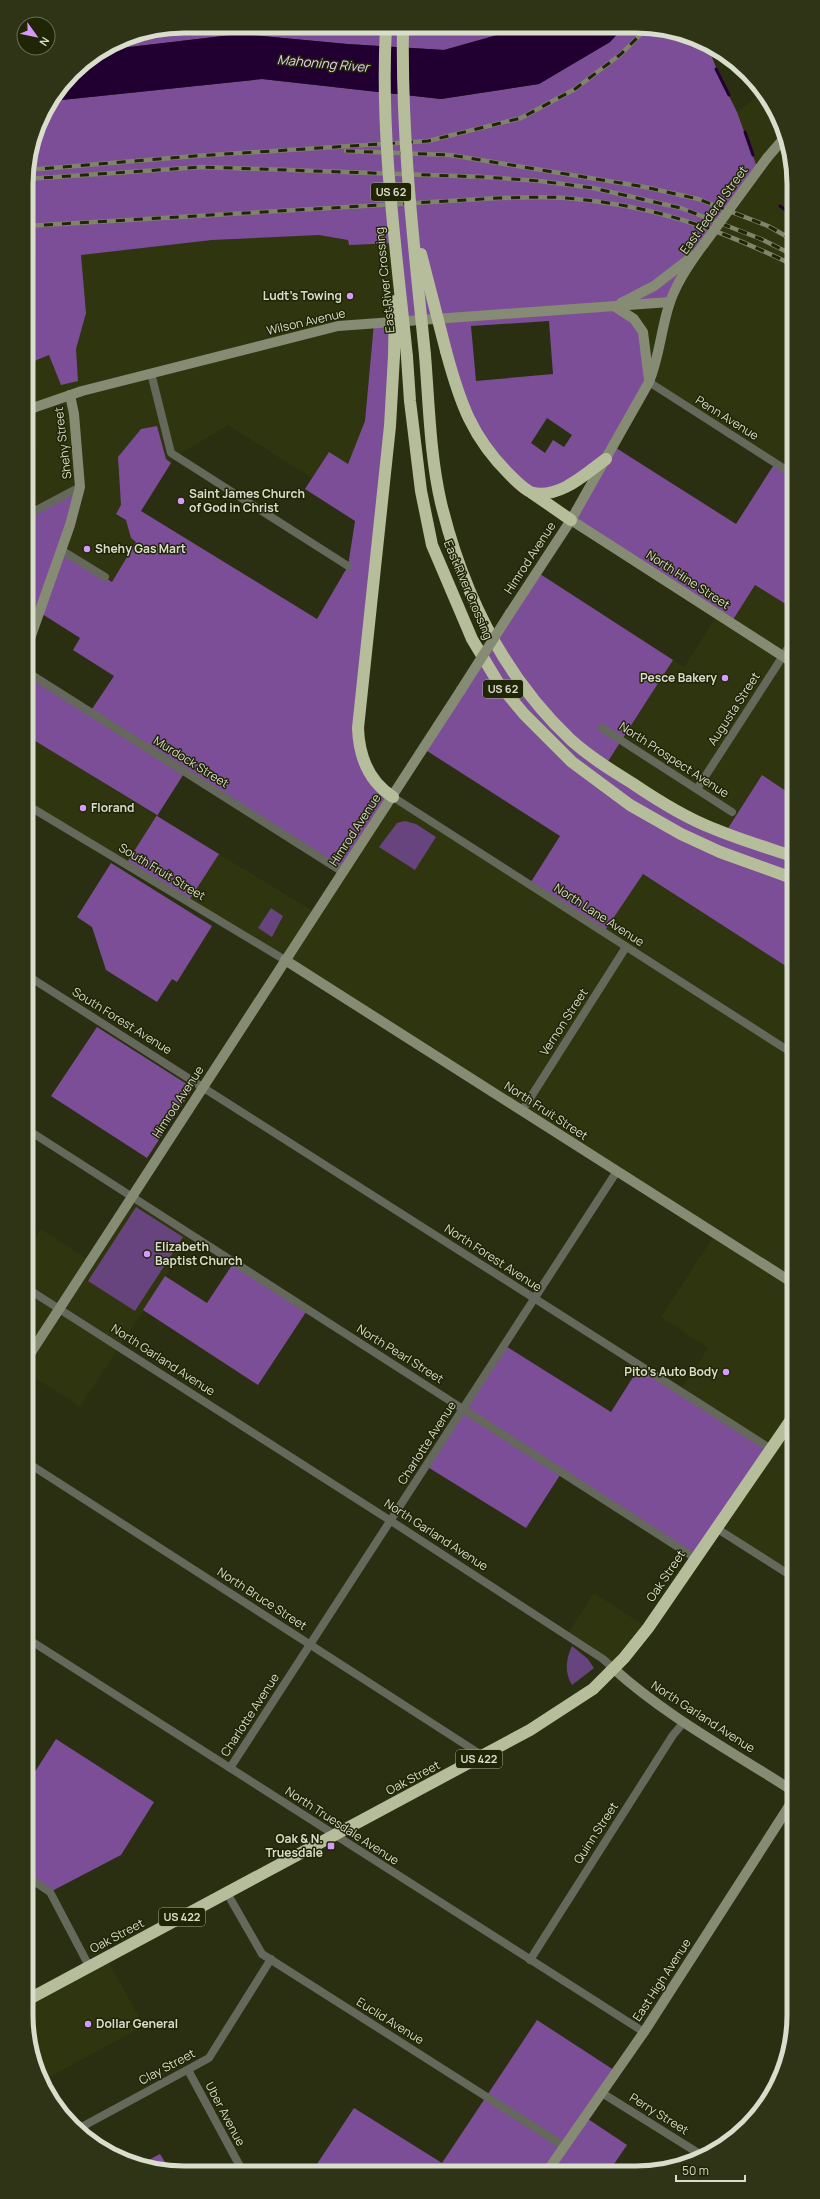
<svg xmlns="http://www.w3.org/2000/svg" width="820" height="2199" font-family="Manrope,sans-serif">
<rect width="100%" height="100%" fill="#292f10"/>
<!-- built -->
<g fill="#2f350e">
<polygon points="763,92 773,105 791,153 791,473 649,382 614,306 758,170 737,112"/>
<polygon points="392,205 404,321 374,324 357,507 228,425 175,457 141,511 151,518 112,582 61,550 27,515 27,324 61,313 49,224"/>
<polygon points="755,585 792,608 792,795 762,775 725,833 605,766 673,660 684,667 717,615 731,623"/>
<polygon points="27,736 157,816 126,864 27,805"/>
<polygon points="393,797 604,932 642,874 792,970 793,1577 716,1528 680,1391 708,1348 661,1317 715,1234 188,902 219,854 316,913"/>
<polygon points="132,1197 192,1236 80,1407 28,1373 28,1249 41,1229 90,1261"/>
<polygon points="594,1593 648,1628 614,1669 566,1636"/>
<polygon points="106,1957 144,2026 42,2081 29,2046 29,1999"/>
</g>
<!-- green -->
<g fill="#67447d">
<polygon points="405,821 416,824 436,837 415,870 379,847 397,823"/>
<polygon points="271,908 283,916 272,937 258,928"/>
<polygon points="136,1207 183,1237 135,1311 88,1281"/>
<path d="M572,1646L588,1659L594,1668L572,1685C564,1672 566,1659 572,1646Z"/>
</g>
<!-- forest -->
<g fill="#7c4e97" fill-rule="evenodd">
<polygon points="184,26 511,28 501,34 444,50 347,44 240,34 104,50 124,38"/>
<path d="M622,29H667L706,42L721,80L737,112L758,170L670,302L615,306L639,325L649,382L613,446L736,524L775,463L791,473L792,608L755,585L731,623L571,520L605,460L571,485L532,493L474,431L438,319L395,324L359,713L363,759L393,797L343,872L185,772L157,816L219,854L188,902L126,864L157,815L27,736V681L30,673L90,712L114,676L73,650L80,638L39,612L36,620L27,616V506L30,513L80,487L62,550L112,582L136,542L131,538L126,520L116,514L121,505L118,457L141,429L157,426L166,459L171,463L141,511L317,619L348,566L355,521L305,489L329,452L348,464L365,421L374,323L394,324L396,243L349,245L348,240L319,235L212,240L81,255L86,313L76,349L78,381L61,385L49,355L27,364L26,173L42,114L52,101L262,79L441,99L539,84L610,42ZM549,321L553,374L476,381L471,326ZM547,418L572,435L564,447L553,440L545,453L531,443Z"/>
<polygon points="537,572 673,660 605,766 725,833 762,775 792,795 792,970 643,874 604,932 529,885 560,836 424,749"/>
<polygon points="111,863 212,926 177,982 172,979 157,1002 106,970 92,927 77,917"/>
<polygon points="97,1027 193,1088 147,1158 51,1096"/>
<polygon points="234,1262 308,1309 258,1385 143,1310 165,1276 207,1303"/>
<polygon points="504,1345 611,1412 640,1366 771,1449 695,1558 562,1472 526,1528 426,1466"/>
<polygon points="56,1739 154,1802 121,1855 50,1892 29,1878 29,1781"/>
<polygon points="537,2020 617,2072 585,2117 627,2145 610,2170 313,2170 354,2108 442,2163"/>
<polygon points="160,2154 170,2170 153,2170 139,2165"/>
</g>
<!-- water -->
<polygon fill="#210031" points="511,28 622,29 610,42 539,84 441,99 262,79 52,101 80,65 104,50 240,34 347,44 444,50 501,34"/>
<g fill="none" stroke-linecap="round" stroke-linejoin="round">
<!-- stream -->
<g stroke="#210031" stroke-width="3">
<polyline points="706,42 707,44"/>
<polyline points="716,69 729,95"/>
<polyline points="745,132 753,155"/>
<polyline points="780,206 791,214"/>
</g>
<!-- street -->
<g stroke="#65695b" stroke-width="8">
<polyline points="151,373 171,453 348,566"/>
<polyline points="649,382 791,473"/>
<polyline points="27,515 80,487"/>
<polyline points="61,550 105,577"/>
<polyline points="27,672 343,872"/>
<polyline points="602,728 732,812"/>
<polyline points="697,789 792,642"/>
<polyline points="393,797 792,1053"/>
<polyline points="27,805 285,960"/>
<polyline points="28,976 771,1449"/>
<polyline points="522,1111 626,947"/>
<polyline points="28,1130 695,1558"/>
<polyline points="28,1289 391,1521 603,1659 614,1669"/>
<polyline points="28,1463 483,1756"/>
<polyline points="716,1528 793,1577"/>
<polyline points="28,1639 644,2032"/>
<polyline points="230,1768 617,1171"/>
<polyline points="29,1878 50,1892 89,1966"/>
<polyline points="227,1893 262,1954 564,2146"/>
<polyline points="530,1960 673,1735 684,1722"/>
<polyline points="188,2070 242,2170"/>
<polyline points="602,2093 703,2156"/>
<polyline points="76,2130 209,2058 271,1959"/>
</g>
<!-- secondary -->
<g stroke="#868b74" stroke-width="10">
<polyline points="767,158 785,137"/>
<polyline points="621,303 654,286 693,256"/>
<polyline points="614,306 634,319 643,332 649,380"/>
<polyline points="27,410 82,391 338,326 670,302"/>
<polyline points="571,520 792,662"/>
<path d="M510,613L571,520L649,382C660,355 661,328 670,302C677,282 691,261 704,244"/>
<polyline points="27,647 70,525 80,487 74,414 70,395"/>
<polyline points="285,960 793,1283"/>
<polyline points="28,1357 461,690"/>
<path d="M614,1669C667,1717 733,1752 793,1791"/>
<polyline points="548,2170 644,2032 793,1800"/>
</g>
<!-- highway -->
<g stroke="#b5bd9a" stroke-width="12">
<path d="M446,351C460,403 472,438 511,476C516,481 526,491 533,493C561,498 585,474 606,459"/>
<path d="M425,355C429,404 430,456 441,503C463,593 503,676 571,740C590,757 611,770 632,783C657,800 684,817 712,828C738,839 765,847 792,856"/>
<polyline points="407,357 410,401 421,491 432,545 472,639 499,684 524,714 572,762 630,805 681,834 720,852 792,878"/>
<polyline points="532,493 571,520"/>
<path d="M393,797C368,781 359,756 358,728L390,426L394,356"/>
<polyline points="29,1999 530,1730 593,1689 624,1658 648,1628 793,1417"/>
</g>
<defs>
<g id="rail">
<polyline points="346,151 450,155 645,187 698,199 768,226 791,239"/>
<polyline points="27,170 195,156 428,141 521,118 575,89 621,54 646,29"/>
<polyline points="26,179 202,167 484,177 540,181 593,188 681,208 761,239 791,254"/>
<path d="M26,226L499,198C521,198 544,196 566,198C652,205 714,227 791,264"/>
</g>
</defs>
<!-- rail casing -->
<use href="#rail" stroke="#7f846b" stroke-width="4.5"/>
<!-- rail -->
<use href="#rail" stroke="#202506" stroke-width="3" stroke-dasharray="9" stroke-linecap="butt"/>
<!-- secondary-bridge -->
<g stroke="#868b74" stroke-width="10">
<polyline points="704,244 767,158"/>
<polyline points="461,690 510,613"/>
</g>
<!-- highway-bridge -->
<g stroke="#b5bd9a" stroke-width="12">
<path d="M386,27C380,137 396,248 407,357"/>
<path d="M403,27C401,137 414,246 425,355"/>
<polyline points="421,254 446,351"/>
<polyline points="394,356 395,301"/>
</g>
</g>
<!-- markers -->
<g fill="#d69bfa" stroke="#202506" stroke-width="1.5">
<circle cx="350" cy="296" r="4"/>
<circle cx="181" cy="501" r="4"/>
<circle cx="87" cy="549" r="4"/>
<circle cx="725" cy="678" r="4"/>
<circle cx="83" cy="808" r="4"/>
<circle cx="147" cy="1254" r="4"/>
<circle cx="726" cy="1372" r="4"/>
<rect x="327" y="1842" width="8" height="8" rx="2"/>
<circle cx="88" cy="2024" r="4"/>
</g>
<g text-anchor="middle" stroke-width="3" stroke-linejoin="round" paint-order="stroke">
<!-- shield labels -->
<g fill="#202506" stroke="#a2a690" stroke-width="1">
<rect x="371" y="183" width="40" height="18" rx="3"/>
<rect x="483" y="680" width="40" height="18" rx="3"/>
<rect x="456" y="1750" width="46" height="18" rx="3"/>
<rect x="159" y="1908" width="46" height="18" rx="3"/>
</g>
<g font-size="11" font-weight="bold" fill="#d9ddcb">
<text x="391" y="196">US 62</text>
<text x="503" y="693">US 62</text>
<text x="479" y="1763">US 422</text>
<text x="182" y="1921">US 422</text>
</g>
<!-- street labels -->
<g font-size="12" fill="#d9ddcb" stroke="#202506">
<text transform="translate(714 210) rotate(-54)" y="4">East Federal Street</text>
<text transform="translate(385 280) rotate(-96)" y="4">East River Crossing</text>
<text transform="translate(306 322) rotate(-13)" y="4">Wilson Avenue</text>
<text transform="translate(727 418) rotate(32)" y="4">Penn Avenue</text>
<text transform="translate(63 443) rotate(-97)" y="4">Shehy Street</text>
<text transform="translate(530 558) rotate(-57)" y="4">Himrod Avenue</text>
<text transform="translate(688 580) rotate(33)" y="4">North Hine Street</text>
<text transform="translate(468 590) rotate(67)" y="4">East River Crossing</text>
<text transform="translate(734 709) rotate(-57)" y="4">Augusta Street</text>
<text transform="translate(674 760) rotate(33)" y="4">North Prospect Avenue</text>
<text transform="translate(191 762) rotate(32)" y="4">Murdock Street</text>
<text transform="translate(355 830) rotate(-57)" y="4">Himrod Avenue</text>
<text transform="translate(162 872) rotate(31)" y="4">South Fruit Street</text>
<text transform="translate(599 915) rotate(33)" y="4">North Lane Avenue</text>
<text transform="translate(122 1021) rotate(32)" y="4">South Forest Avenue</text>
<text transform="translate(564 1022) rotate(-57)" y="4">Vernon Street</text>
<text transform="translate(178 1102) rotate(-57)" y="4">Himrod Avenue</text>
<text transform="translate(546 1111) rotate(33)" y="4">North Fruit Street</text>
<text transform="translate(493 1258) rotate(33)" y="4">North Forest Avenue</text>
<text transform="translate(400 1354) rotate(32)" y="4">North Pearl Street</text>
<text transform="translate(163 1360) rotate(33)" y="4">North Garland Avenue</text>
<text transform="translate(427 1443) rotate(-57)" y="4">Charlotte Avenue</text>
<text transform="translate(436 1535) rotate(33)" y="4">North Garland Avenue</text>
<text transform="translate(666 1576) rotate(-56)" y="4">Oak Street</text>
<text transform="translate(262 1599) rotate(33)" y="4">North Bruce Street</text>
<text transform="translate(250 1715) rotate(-57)" y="4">Charlotte Avenue</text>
<text transform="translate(703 1717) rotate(33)" y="4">North Garland Avenue</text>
<text transform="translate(413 1778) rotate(-28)" y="4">Oak Street</text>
<text transform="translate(342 1826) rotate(33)" y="4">North Truesdale Avenue</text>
<text transform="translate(596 1833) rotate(-57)" y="4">Quinn Street</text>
<text transform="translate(117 1936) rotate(-28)" y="4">Oak Street</text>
<text transform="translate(662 1980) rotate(-57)" y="4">East High Avenue</text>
<text transform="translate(390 2021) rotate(32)" y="4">Euclid Avenue</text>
<text transform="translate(167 2067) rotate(-28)" y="4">Clay Street</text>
<text transform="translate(225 2114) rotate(62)" y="4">Uber Avenue</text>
<text transform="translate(659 2114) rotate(32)" y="4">Perry Street</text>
</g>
<!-- poi labels -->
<g font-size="12" font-weight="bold" fill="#d9ddcb" stroke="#202506" text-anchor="start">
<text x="342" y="300" text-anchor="end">Ludt's Towing</text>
<text x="189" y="498">Saint James Church<tspan x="189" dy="14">of God in Christ</tspan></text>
<text x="95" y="553">Shehy Gas Mart</text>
<text x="717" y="682" text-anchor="end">Pesce Bakery</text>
<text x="91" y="812">Florand</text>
<text x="155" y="1251">Elizabeth<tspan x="155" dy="14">Baptist Church</tspan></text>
<text x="718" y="1376" text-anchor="end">Pito's Auto Body</text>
<text x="323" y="1843" text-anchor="end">Oak &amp; N.<tspan x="323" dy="14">Truesdale</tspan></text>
<text x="96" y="2028">Dollar General</text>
</g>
<!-- water labels -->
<g font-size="13" font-style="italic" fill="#e6cef7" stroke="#202506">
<text transform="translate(323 63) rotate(5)" y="5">Mahoning River</text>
</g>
</g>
<!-- crop -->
<path d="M0 0H820V2199H0ZM184 33H636A151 151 0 0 1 787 184V2015A151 151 0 0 1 636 2166H184A151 151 0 0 1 33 2015V184A151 151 0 0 1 184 33Z" fill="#2f3416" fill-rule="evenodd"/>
<path fill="none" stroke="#d9ddcb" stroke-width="5" d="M184 33H636A151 151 0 0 1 787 184V2015A151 151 0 0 1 636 2166H184A151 151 0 0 1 33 2015V184A151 151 0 0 1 184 33Z"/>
<!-- north arrow -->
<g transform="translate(36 36) rotate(123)"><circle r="19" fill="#202506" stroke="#6a6f55"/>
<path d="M0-3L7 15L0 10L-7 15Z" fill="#d69bfa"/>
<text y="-6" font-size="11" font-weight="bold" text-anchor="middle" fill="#d9ddcb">N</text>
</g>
<!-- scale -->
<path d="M676 2175v6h69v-6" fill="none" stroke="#d9ddcb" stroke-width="2"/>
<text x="682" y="2175" font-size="12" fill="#d9ddcb" stroke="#202506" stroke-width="3" paint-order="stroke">50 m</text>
</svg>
